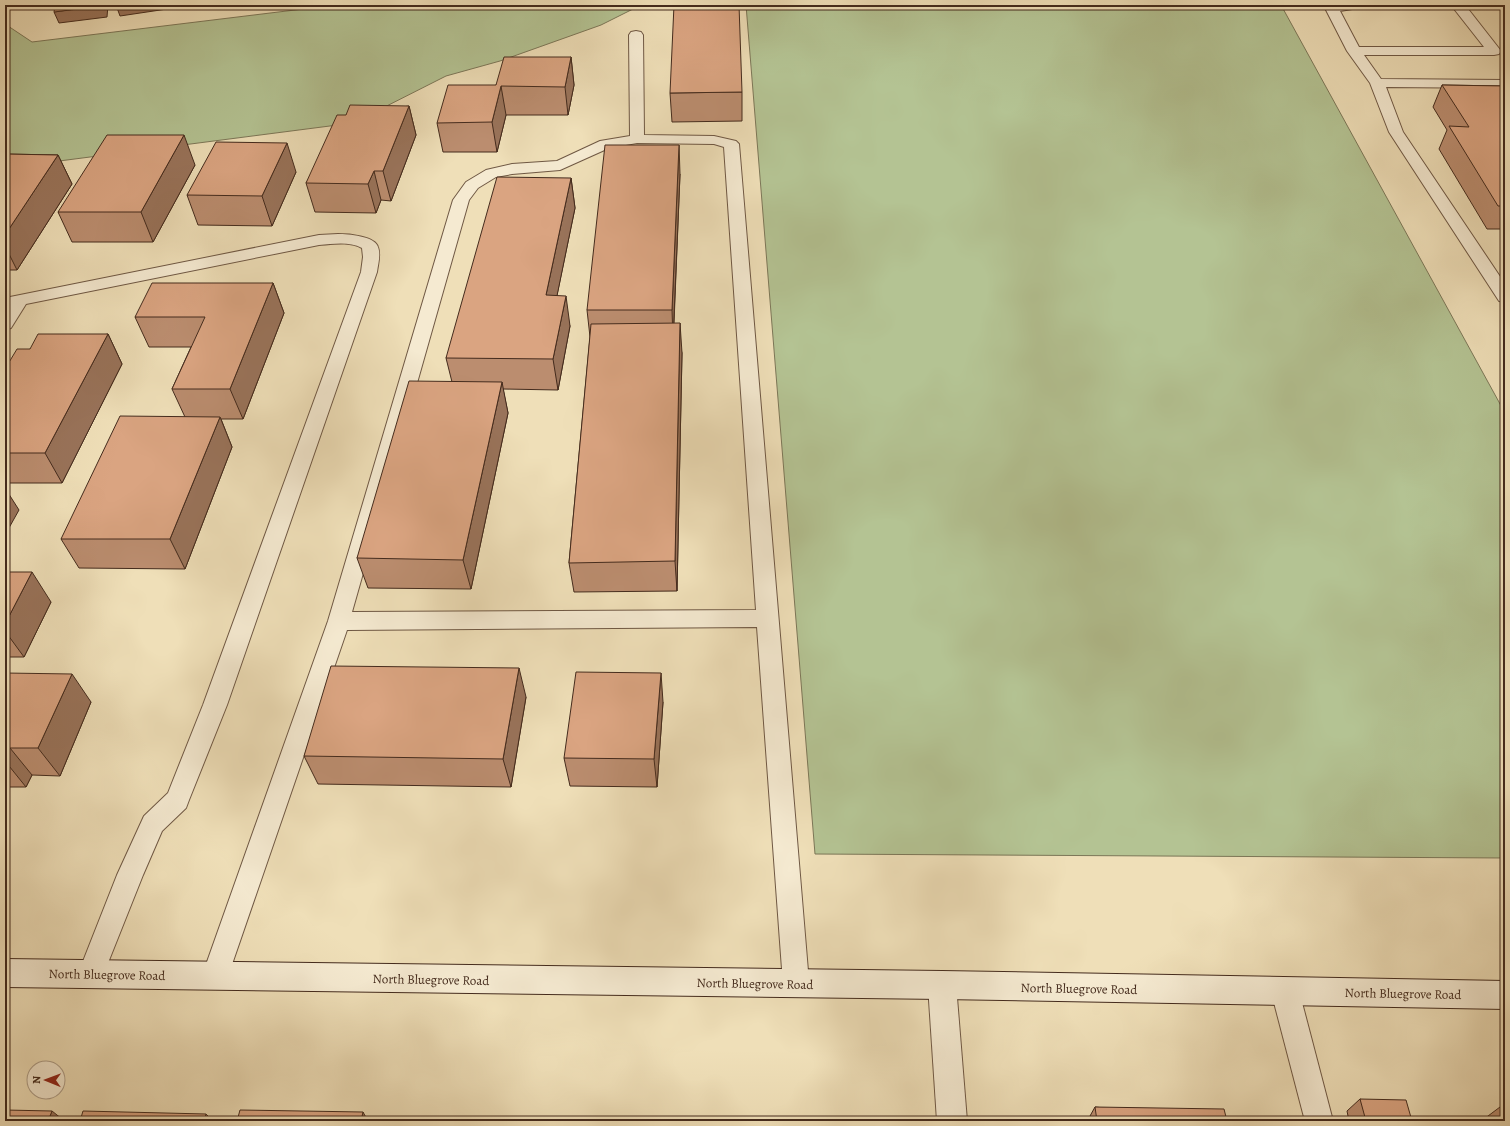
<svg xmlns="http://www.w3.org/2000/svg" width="1510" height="1126" font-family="Alegreya,serif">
<rect width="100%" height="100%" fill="#efdfb8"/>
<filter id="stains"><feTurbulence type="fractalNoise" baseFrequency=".005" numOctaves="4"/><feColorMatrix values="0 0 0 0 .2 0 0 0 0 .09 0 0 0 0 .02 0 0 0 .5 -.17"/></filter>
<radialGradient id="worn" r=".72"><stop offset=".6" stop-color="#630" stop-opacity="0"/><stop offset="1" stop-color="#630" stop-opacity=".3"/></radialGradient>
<!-- green -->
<g fill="#b4c393" stroke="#7c7758">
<polygon points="336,5 641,5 601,25 500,61 446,76 353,123 5,168 5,24 32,42"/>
<polygon points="746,5 1281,5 1505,413 1505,858 815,854"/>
</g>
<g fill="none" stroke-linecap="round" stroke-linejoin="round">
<defs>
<g id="lane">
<polygon points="1327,5 1360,5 1358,8 1340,11 1359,47 1484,47 1451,5 1465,5 1501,51 1499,54 1494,55 1364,55 1381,79 1505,80 1505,88 1386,87 1403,132 1505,284 1505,302 1499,301 1389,132 1370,83 1347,51 1325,8"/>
<path d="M636,31L641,32L643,35L644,135L714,136L736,141L739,144L809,983L806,992L796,996L786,992L783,983L757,627L347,630L228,976L225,985L215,989L205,985L202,976L328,621L453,200L466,182L486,170L512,164L557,161L600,141L630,136L629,35L631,32ZM637,143L714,144L724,147L756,610L352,612L469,200L478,188L496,177L512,174L560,170L609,148Z"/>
<path d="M338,234C348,234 375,236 378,247C381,255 378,264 377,272L227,705L189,800L186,808L162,831L143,875L100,983L91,987L82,983L78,974L117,875L144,816L168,793L203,705L361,272L363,257L362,248C349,241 333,244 319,245L26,304L11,328L5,330V298L319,235Z"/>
<polygon points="1285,978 1295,982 1299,991 1333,1121 1305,1121 1271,991 1275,982"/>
</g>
<polygon id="street" points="942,971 952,975 956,985 967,1121 937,1121 928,985 932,975"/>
<polygon id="secondary" points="5,959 942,971 1505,981 1505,1009 942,999 5,987"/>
</defs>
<!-- lane casing -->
<use href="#lane" stroke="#6f5844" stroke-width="2"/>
<!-- street casing -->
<use href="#street" stroke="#6f5844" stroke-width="2"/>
<!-- secondary casing -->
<use href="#secondary" stroke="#442b1d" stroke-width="2"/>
<!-- lane -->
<use href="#lane" fill="#f5ead1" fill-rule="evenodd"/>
<!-- street -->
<use href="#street" fill="#f5ead1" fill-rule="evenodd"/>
<!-- secondary -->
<use href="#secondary" fill="#f5ead1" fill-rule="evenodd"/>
</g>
<!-- wall -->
<g fill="#bb8d6f" stroke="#442b1d">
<polygon points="571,57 574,85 568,115 506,115 497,152 443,152 437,123 496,85"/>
<polygon points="1442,85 1505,86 1505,229 1487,229 1439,149 1447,130 1433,107"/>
<polygon points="742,92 742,121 672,122 670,93"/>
<polygon points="409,106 416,135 391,201 381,200 376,213 315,212 306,183 346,115"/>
<polygon points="5,154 58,155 72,184 17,270 5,270"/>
<polygon points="195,165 153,242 72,242 58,212"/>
<polygon points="296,172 272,226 198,225 187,195"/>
<polygon points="680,174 674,323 682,353 677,591 574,592 569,563 590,337 587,310"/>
<polygon points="571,178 575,208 557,295 570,326 558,390 503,389 508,413 471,589 368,588 357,558 452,382 446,358"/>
<polygon points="273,283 284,313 243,419 221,419 232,447 185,569 79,568 61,539 185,417 172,389 191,347 149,347 135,317"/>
<polygon points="108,334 122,364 62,483 5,483 5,369 30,349"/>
<polygon points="5,572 51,602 24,657 5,657"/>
<polygon points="5,673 91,702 60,776 32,775 26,787 5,787"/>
<polygon points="526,697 511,787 318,784 304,756"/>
<polygon points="663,702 657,787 570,786 564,758"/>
<polygon points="1360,1099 1412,1121 1349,1121 1347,1111"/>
<polygon points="1095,1107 1227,1121 1090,1121 1090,1116"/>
<polygon points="1500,1107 1505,1121 1485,1121 1484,1119"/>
</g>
<!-- shaded-wall -->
<g fill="#99735a" stroke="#442b1d">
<polygon points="102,5 108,5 107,17 59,23 54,12"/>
<polygon points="116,5 167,5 167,9 120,16"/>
<polygon points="571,57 574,85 568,115 565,87"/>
<polygon points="501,86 506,115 497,152 492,122"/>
<polygon points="409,106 416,135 391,201 383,171"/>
<polygon points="184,135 195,165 153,242 141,212"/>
<polygon points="287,143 296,172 272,226 262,196"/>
<polygon points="679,145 680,174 673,340 672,310"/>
<polygon points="58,155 72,184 17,270 5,246 5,235"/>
<polygon points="374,171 381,200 376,213 368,184"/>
<polygon points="571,178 575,208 551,325 546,295"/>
<polygon points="273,283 284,313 243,419 230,389"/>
<polygon points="566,296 570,326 558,390 553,359"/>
<polygon points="680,323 682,353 677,591 675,561"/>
<polygon points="108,334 122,364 62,483 45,453"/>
<polygon points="502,382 508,413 471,589 463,560"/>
<polygon points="220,417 232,447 185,569 170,539"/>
<polygon points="5,488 19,510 5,535"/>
<polygon points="32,572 51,602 24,657 5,631 5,624"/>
<polygon points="519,668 526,697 511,787 503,759"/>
<polygon points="661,673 663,702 657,787 654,759"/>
<polygon points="72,674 91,702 60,776 38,748"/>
<polygon points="10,748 32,775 26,787 5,761 5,757"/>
<polygon points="52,1111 62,1119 62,1121 48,1121"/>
<polygon points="363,1112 368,1121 361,1121"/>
<polygon points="206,1114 213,1121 204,1121"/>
</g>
<!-- building -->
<g fill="#daa481" stroke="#442b1d">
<polygon points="55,5 102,5 102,6 54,12"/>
<polygon points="674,5 739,5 742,92 670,93"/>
<polygon points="504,57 571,57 565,87 501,86 492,122 437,123 448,85 496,85"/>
<polygon points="1442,85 1505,86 1505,206 1498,206 1449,126 1469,127"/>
<polygon points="350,105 409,106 383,171 374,171 368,184 306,183 337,115 346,115"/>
<polygon points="107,135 184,135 141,212 58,212"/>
<polygon points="216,142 287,143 262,196 187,195"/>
<polygon points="605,145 679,145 672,310 587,310"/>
<polygon points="5,154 58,155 5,235"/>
<polygon points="497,177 571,178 546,295 566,296 553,359 446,358"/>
<polygon points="152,283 273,283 230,389 172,389 205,317 135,317"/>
<polygon points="680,323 675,561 569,563 591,324"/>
<polygon points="38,334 108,334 45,453 5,453 5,369 17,349 30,349"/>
<polygon points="409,381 502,382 463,560 357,558"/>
<polygon points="120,416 220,417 170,539 61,539"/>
<polygon points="5,572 32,572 5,624"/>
<polygon points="331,666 519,668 503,759 304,756"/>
<polygon points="576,672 661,673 654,759 564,758"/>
<polygon points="5,673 72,674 38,748 10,748 5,757"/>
<polygon points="1360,1099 1406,1100 1412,1121 1366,1121"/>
<polygon points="1095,1107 1224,1109 1227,1121 1097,1121"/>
<polygon points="1500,1107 1505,1107 1505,1121"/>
<polygon points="5,1110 52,1111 48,1121 5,1121"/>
<polygon points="240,1110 363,1112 361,1121 237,1121"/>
<polygon points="83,1111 206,1114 204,1121 80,1121"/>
</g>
<g text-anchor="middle" stroke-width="3.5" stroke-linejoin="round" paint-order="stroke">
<!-- near-street labels -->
<g font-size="13" fill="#442b1d" stroke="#f5ead1">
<text transform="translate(107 974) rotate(1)" y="5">North Bluegrove Road</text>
<text transform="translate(431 979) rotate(1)" y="5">North Bluegrove Road</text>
<text transform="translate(755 983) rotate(1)" y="5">North Bluegrove Road</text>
<text transform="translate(1079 988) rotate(1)" y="5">North Bluegrove Road</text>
<text transform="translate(1403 993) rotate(1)" y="5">North Bluegrove Road</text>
</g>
</g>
<!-- margin -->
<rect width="1510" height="1126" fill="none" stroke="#efdfb8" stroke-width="20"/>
<rect x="6" y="6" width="1498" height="1114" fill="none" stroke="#442b1d" stroke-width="2"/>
<rect x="10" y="10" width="1490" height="1106" fill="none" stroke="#442b1d"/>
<!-- north arrow -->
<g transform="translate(46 1080) rotate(271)"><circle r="19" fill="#f5ead1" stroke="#ae9e89"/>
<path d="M0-3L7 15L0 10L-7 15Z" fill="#8f2418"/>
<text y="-6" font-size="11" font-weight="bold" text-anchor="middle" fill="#442b1d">N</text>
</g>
<rect width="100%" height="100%" filter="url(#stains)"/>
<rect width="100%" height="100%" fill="url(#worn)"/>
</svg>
